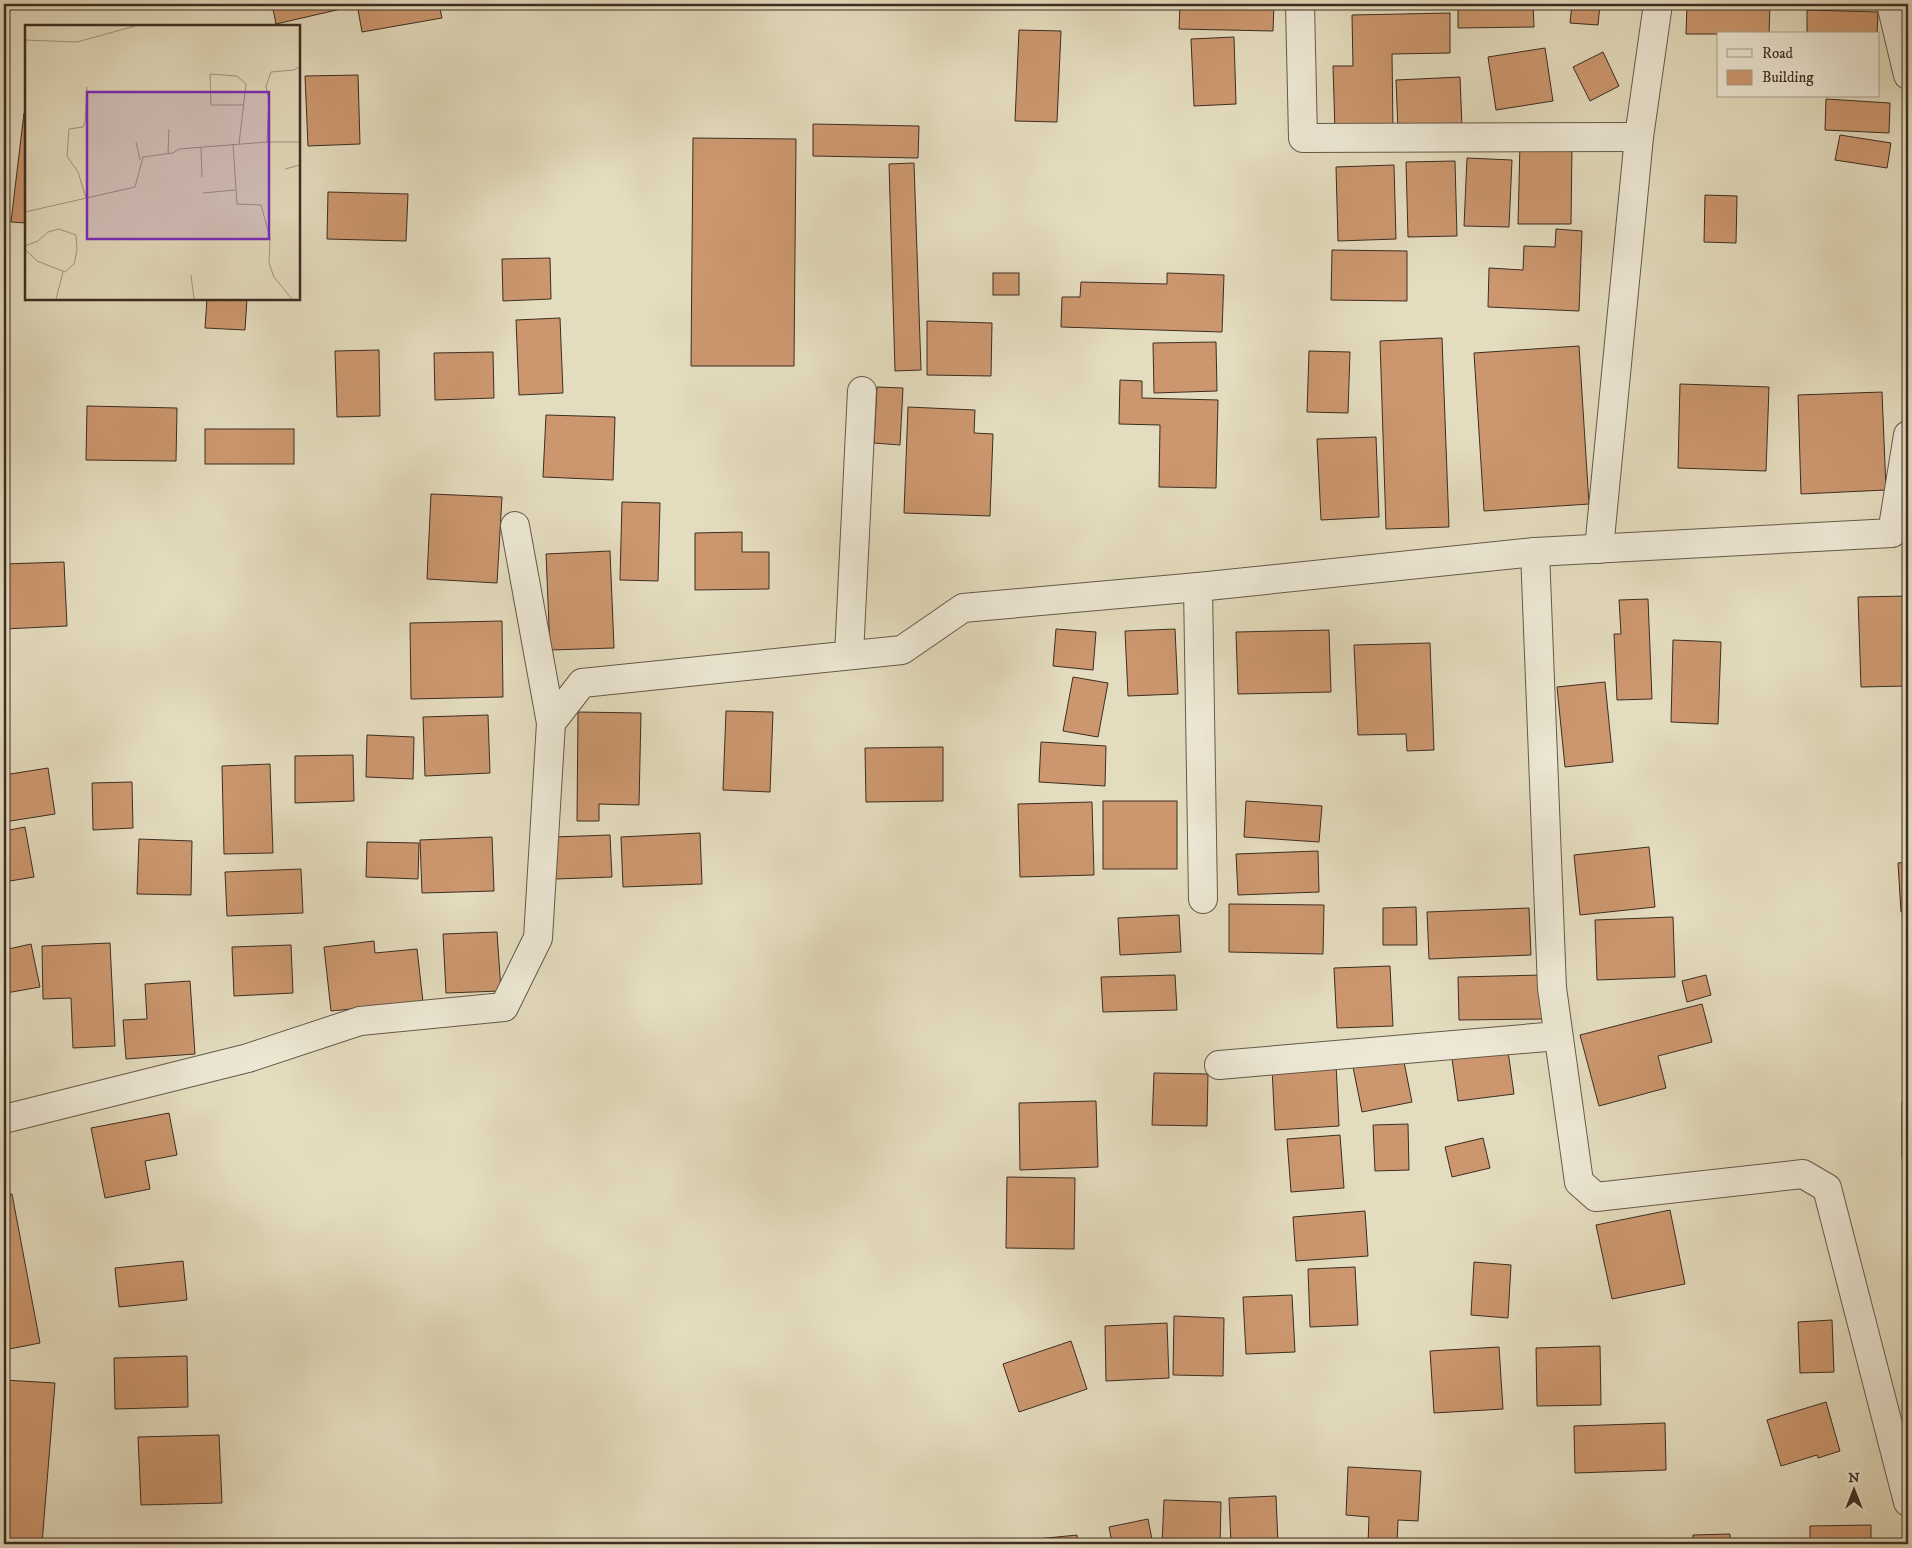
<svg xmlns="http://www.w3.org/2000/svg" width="1912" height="1548" font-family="'IM FELL DW Pica',serif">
<rect width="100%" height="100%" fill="#e4dcbe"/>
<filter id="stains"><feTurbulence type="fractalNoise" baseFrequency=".004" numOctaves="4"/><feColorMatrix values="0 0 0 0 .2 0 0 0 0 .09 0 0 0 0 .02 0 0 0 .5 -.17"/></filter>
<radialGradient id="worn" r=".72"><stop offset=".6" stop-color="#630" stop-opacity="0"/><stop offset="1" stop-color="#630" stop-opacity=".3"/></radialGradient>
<!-- building -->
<g fill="#cc976f" stroke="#3c2d22">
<polygon points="272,4 354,4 354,6 276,24"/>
<polygon points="357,4 439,4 442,18 362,32"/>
<polygon points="1180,4 1274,4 1273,31 1179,29"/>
<polygon points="1458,4 1533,4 1534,27 1458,28"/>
<polygon points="1572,4 1600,4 1598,25 1570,23"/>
<polygon points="1687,4 1770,4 1769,34 1686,34"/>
<polygon points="1807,10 1878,12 1877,34 1807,34"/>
<polygon points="1450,13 1450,53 1392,54 1393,130 1335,131 1333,66 1353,66 1352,15"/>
<polygon points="1019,30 1061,31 1057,122 1015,121"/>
<polygon points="1234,37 1236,104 1194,106 1191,39"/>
<polygon points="1545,48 1553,101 1496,110 1488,57"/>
<polygon points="1603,52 1619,86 1590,101 1573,67"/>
<polygon points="358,75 360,144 308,146 305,76"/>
<polygon points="1460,77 1462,127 1398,130 1396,80"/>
<polygon points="1826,99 1890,103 1889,133 1825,130"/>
<polygon points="24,113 26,113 26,223 11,222"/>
<polygon points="813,124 919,126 918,158 813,156"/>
<polygon points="1840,135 1891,143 1887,168 1835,160"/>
<polygon points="693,138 796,139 794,366 691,366"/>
<polygon points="1520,143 1572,144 1571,224 1518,224"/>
<polygon points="1467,158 1512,160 1509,227 1464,226"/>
<polygon points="1455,161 1457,236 1408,237 1406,162"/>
<polygon points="914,163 921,370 895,371 889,164"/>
<polygon points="1394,165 1396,239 1338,241 1336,167"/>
<polygon points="328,192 408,194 406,241 327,239"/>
<polygon points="1705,195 1737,196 1736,243 1704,242"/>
<polygon points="1556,229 1582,231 1579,311 1488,307 1489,268 1523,270 1524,246 1555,247"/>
<polygon points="1332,250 1407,251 1407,301 1331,300"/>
<polygon points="550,258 551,299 503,301 502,259"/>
<rect x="993" y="273" width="26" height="22"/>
<polygon points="1167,273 1224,275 1222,332 1061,327 1062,297 1080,297 1081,282 1167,284"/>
<polygon points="207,299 247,299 245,330 205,328"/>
<polygon points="560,318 563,393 519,395 516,320"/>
<polygon points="927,321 992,323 991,376 927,375"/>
<polygon points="1442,338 1449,527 1386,529 1380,341"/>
<polygon points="1216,342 1217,391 1154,393 1153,343"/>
<polygon points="1579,346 1589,504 1484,511 1474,353"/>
<polygon points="379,350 380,416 337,417 335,351"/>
<polygon points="1309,351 1350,352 1348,413 1307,412"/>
<polygon points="493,352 494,398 435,400 434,353"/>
<polygon points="1120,380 1142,381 1142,398 1218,400 1216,488 1159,487 1160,425 1119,424"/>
<polygon points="1680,384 1769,387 1766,471 1678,468"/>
<polygon points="877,387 903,388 900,445 874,443"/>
<polygon points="1882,392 1886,490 1801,494 1798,395"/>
<polygon points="87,406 177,408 176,461 86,460"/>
<polygon points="908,407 975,410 974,433 993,434 990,516 904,513"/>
<polygon points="546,415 615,417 613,480 543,477"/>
<rect x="205" y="429" width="89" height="35"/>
<polygon points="1376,437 1379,517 1321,520 1317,439"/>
<polygon points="431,494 502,497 497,583 427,579"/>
<polygon points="622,502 660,503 658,581 620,580"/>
<polygon points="742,532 742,552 769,552 769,589 695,590 695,533"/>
<polygon points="610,551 614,648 550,650 546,554"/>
<polygon points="64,562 67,626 4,629 4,564"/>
<polygon points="1908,596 1908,686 1861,687 1858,597"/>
<polygon points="1648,599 1652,699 1617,700 1614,634 1621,634 1619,600"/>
<polygon points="502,621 503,697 411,699 410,623"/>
<polygon points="1056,629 1096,632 1093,670 1053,666"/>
<polygon points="1175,629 1178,694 1128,696 1125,631"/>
<polygon points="1329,630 1331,692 1238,694 1236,632"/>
<polygon points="1673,640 1721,642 1718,724 1671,722"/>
<polygon points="1430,643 1434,750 1407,751 1406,734 1358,735 1354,645"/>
<polygon points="1073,677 1108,683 1098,737 1063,731"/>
<polygon points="1605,682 1613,762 1565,767 1557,687"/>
<polygon points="726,711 773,712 770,792 723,790"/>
<polygon points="578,712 641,713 639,805 599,804 599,821 577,821"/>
<polygon points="488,715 490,773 425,776 423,717"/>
<polygon points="367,735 414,737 413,779 366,777"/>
<polygon points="1041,742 1106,746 1105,786 1039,782"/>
<polygon points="943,747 943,801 866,802 865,748"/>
<polygon points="353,755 354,801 295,803 295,756"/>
<polygon points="270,764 273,853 224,854 222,766"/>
<polygon points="48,768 55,814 4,822 4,775"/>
<polygon points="132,782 133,828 93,830 92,783"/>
<rect x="1103" y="801" width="74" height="68"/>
<polygon points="1246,801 1322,806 1319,842 1244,837"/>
<polygon points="1092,802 1094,875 1020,877 1018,804"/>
<polygon points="25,827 34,877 4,882 4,831"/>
<polygon points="700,833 702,884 623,887 621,837"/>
<polygon points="610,835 612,877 555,879 553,837"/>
<polygon points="492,837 494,891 422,893 420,840"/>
<polygon points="139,839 192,841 191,895 137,894"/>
<polygon points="367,842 419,843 418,879 366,877"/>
<polygon points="1649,847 1655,907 1580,915 1574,855"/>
<polygon points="1318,851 1319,892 1238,895 1236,854"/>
<polygon points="1908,862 1908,912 1901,912 1898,863"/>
<polygon points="301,869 303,913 227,916 225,872"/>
<polygon points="1229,904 1324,905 1323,954 1229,952"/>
<polygon points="1416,907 1417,945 1383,945 1383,908"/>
<polygon points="1529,908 1531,955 1429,959 1427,912"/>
<polygon points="1179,915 1181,952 1120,955 1118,918"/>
<polygon points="1673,917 1675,977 1597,980 1595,920"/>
<polygon points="497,932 501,991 446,993 443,934"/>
<polygon points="374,941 375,953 417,949 423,1002 331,1011 324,947"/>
<polygon points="110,943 115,1046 73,1048 71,998 43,999 42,946"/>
<polygon points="31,944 40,987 6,993 4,984 4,950"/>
<polygon points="291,945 293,993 234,996 232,947"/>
<polygon points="1390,966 1393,1026 1337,1028 1334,968"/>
<polygon points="1175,975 1177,1010 1103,1012 1101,977"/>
<polygon points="1543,975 1544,1019 1459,1020 1458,977"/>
<polygon points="1706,975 1711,995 1687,1002 1682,981"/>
<polygon points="190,981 195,1054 126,1059 123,1020 147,1019 145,984"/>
<polygon points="1702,1004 1712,1042 1658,1056 1666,1088 1599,1106 1580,1035"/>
<polygon points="1508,1051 1514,1094 1458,1101 1452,1059"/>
<polygon points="1402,1052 1412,1102 1362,1112 1352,1062"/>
<polygon points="1336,1064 1339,1126 1275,1130 1272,1068"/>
<polygon points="1154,1073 1208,1074 1207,1126 1152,1125"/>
<polygon points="1096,1101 1098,1167 1020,1170 1019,1103"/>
<rect x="1902" y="1103" width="6" height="54"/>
<polygon points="169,1113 177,1155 145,1161 150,1189 105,1198 91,1128"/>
<polygon points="1408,1124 1409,1170 1375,1171 1373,1125"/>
<polygon points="1340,1135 1344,1188 1291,1192 1287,1139"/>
<polygon points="1483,1138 1490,1168 1452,1177 1445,1147"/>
<polygon points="1007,1177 1075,1178 1074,1249 1006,1248"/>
<polygon points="12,1194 40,1343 4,1350 4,1196"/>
<polygon points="1670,1210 1685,1284 1612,1299 1596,1225"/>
<polygon points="1365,1211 1368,1256 1296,1261 1293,1217"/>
<polygon points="183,1261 187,1300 119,1307 115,1268"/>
<polygon points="1474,1262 1511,1265 1508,1318 1471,1315"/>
<polygon points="1355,1267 1358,1325 1310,1327 1308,1269"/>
<polygon points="1292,1295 1295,1352 1246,1354 1243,1297"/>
<polygon points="1174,1316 1224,1318 1223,1376 1173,1375"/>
<polygon points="1832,1320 1834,1372 1800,1373 1798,1322"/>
<polygon points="1167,1323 1169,1378 1106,1381 1105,1326"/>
<polygon points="1071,1341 1087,1389 1019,1412 1003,1364"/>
<polygon points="1600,1346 1601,1405 1537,1406 1536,1348"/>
<polygon points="1499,1347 1503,1409 1434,1413 1430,1351"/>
<polygon points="187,1356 188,1407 115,1409 114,1358"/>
<polygon points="4,1380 55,1383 42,1544 4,1544"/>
<polygon points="1826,1402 1840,1451 1818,1458 1817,1455 1781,1466 1767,1420"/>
<polygon points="1665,1423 1666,1470 1575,1473 1574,1426"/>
<polygon points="219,1435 222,1503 141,1505 138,1437"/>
<polygon points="1348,1467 1421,1471 1418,1521 1398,1520 1397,1544 1368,1544 1369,1517 1346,1515"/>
<polygon points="1276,1496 1278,1544 1231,1544 1229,1498"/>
<polygon points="1164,1500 1221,1502 1220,1544 1162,1544"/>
<polygon points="1148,1519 1153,1544 1112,1544 1109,1527"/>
<polygon points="1871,1525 1871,1544 1810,1544 1810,1526"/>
<polygon points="1730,1534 1730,1544 1693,1544 1693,1535"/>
<polygon points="1077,1535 1078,1544 1007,1544 1007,1542"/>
</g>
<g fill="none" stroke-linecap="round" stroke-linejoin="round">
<defs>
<g id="street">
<polyline points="1300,4 1303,138 1639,137"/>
<polyline points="1891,4 1908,75"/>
<polyline points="515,526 551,723"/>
<polyline points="1599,549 1639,137 1658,4"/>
<polyline points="1535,552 1552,988 1579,1182 1596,1197 1803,1174 1827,1188 1908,1502"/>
<polyline points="1198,587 1203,899"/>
<polyline points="849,655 862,391"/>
<polyline points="1219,1065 1558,1036"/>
<polyline points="4,1119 248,1058 360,1021 504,1007 538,938 551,723 582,683 902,650 963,608 1198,587 1535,552 1892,533 1908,435"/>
</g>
</defs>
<!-- street casing -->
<use href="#street" stroke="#665949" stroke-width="30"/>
<!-- street -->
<use href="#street" stroke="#ede8d5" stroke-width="28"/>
</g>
<!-- overview -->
<g transform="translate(25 25)">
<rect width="275" height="275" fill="#e4dcbe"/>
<path fill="none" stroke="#a19680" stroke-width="1" d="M0,15L52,17L110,1M111,117L115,135M242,117H275M208,119L212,179L236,180L245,213L244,238L249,252L267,274M214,119L221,59L212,51L185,49L186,80H218M176,122L177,152M143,129L144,104M260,144L275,140M178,168L210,165M61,173L53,147L42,131L44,104L58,102L60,98L62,62M0,187L110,162L118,132L148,128L154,124L242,117L244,76L241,61L246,47L269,45L275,41M0,221L13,216L23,207L34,204L51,210L52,225L49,239L40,247L12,236L0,224M166,250L169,274M31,274L38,247"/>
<path fill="#7b2cbf" fill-opacity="0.15" stroke="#7b2cbf" stroke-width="2.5" d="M62,67H244V214H62Z"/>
<rect width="275" height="275" fill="none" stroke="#3c2d22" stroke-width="2.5"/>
</g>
<!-- margin -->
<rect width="1912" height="1548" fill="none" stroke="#e4dcbe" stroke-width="20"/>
<rect x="5" y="5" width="1902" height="1538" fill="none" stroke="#3c2d22" stroke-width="2.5"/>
<rect x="10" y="10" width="1892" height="1528" fill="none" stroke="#3c2d22"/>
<!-- legend -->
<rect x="1717" y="32" width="162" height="65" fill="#ede8d5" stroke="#a69d8d"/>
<rect x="1727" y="49" width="25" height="8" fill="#ede8d5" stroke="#a69d8d"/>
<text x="1762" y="58" font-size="15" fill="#3c2d22">Road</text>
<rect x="1727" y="70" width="25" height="15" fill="#cc976f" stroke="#a69d8d"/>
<text x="1762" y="82" font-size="15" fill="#3c2d22">Building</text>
<!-- north arrow -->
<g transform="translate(1854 1490)" stroke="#ede8d5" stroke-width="4" paint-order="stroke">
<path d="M0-4L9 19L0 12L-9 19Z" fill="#3c2d22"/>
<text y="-8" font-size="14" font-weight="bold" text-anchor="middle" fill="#3c2d22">N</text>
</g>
<rect width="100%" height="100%" filter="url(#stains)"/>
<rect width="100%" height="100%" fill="url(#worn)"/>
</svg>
